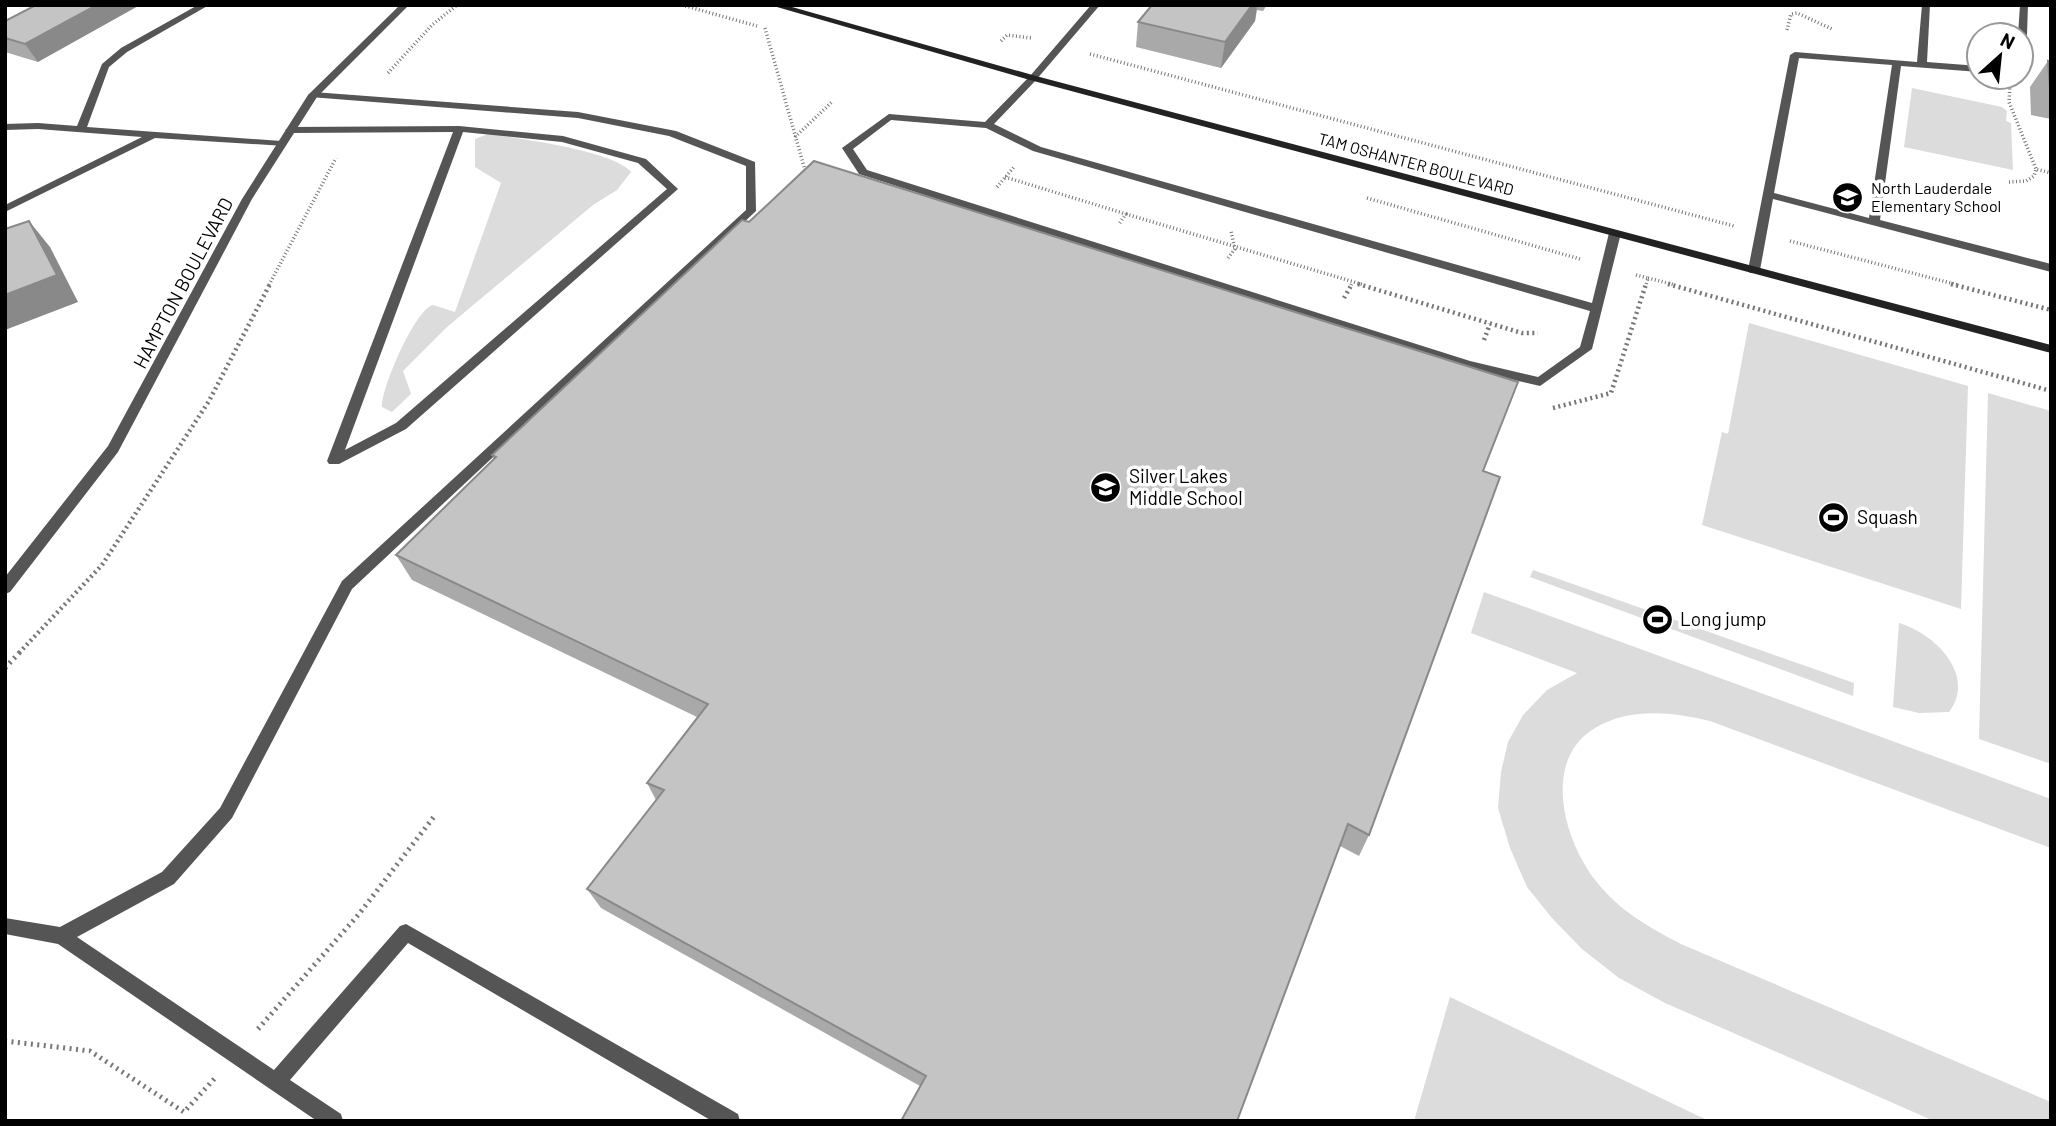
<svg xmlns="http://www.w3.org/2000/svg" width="2056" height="1126" font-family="Barlow,sans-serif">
<rect width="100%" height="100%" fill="#fff"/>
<!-- green -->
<g fill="#dcdcdc">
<polygon points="1912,88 2002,107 2007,111 2006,121 2011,123 2013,170 1904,147"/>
<path d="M488,134C516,138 615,151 631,172L617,190L593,205L447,327L403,371L411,394L392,412L382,407C381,388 416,308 433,305L455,312L501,183L475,167V139Z"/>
<polygon points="1749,323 1968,386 1961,609 1702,525 1722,432 1728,434"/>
<polygon points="1988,393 2051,411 2051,764 1979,739"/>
<polygon points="1533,570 1854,683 1853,696 1530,577"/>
<path d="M1484,592L2051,799V848L1710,721C1673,712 1630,707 1595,728C1541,760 1564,841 1596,881C1619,911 1649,927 1681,944L2051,1102V1121H1934L1665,1003L1619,978L1582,949L1552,918L1527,887L1510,848L1498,808L1501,772L1508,742L1523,715L1547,690L1577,673L1471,633Z"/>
<path d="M1899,623C1934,633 1977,675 1949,712L1919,713L1893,707Z"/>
<polygon points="1450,997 1709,1121 1414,1121"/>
</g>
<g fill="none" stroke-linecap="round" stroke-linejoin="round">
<!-- path-far2 -->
<g stroke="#777" stroke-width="3.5" stroke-dasharray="1 2.5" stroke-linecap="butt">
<polyline points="682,5 757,26"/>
<polyline points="765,28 806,174"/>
<polyline points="1787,30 1791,14 1797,13 1832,29"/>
<polyline points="1001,41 1007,35 1031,38"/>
<polyline points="1090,54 1734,226"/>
<polyline points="388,73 432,25 457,5"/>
<polyline points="2010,85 2009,102 2036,169"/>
<polyline points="795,137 832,102"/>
<polyline points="1005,177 1126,214 1119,224"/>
<polyline points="2009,182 2026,181 2034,176 2036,169 2051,173"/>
<polyline points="997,187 1014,167"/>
<polyline points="1367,198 1580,259"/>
<polyline points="1126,214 1364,285"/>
<polyline points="1790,241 1958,285"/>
<polyline points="1228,258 1235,249 1231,231"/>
<polyline points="1636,275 1648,278 1646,285"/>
<polyline points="1648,278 1675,285"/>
<polyline points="269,285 336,158"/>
<polyline points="1351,285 1352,283"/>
</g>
<!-- path-far1 -->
<g stroke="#777" stroke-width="4.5" stroke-dasharray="2 3.5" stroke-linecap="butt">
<polyline points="1358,284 1522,333 1538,333"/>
<polyline points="1668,284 2051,391"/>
<polyline points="1951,284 2051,310"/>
<polyline points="1344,298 1352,284"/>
<polyline points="1484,340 1490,324"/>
<polyline points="1553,408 1611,393 1646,284"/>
<polyline points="19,653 102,565 209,401 270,284"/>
</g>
<!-- path -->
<g stroke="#777" stroke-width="5" stroke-dasharray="2 4.5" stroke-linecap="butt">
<polyline points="5,668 21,651"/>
<polyline points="258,1029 359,914 436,814"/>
<polyline points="5,1041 90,1051 184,1112 215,1078"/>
</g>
<!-- lane -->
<g fill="#555" fill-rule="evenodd">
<polygon points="198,5 209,5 127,52 109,67 87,127 281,141 286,144 285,146 155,138 5,212 5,205 142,137 38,129 5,130 5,124 38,123 77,126 102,64 121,48"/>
<path d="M1922,5H1930L1927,62L1979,66V72L1901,66L1880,220L2051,264V272L1773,199L1760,270L1758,273H1750L1748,270L1790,55L1795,52L1917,62ZM1799,58L1892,65L1869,218L1774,193Z"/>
<polygon points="2020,5 2028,5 2026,63 2021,66 2021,35 2018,35"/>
<path d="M1030,76L1038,78L994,124L1041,147L1592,303L1609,233L1615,230L1619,231L1621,233L1592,349L1540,386L1468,369L859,174L842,148L889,114L985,122ZM891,120L986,128L1033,151L1590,311L1580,347L1538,377L1470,361L867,170L853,149Z"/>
<polygon points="313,92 578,112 676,131 755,162 756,211 352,589 232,818 174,884 77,937 274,1070 400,926 406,924 738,1114 740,1121 712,1121 408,943 290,1080 341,1114 343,1121 317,1121 58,944 5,934 5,918 60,927 162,872 220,808 342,581 746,210 746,166 669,136 578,118 310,97 308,95"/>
<path d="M459,126L563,136L646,159L678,189L406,429L339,464H329L327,461L453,132L290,133L285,130L290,127ZM463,132L562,142L638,163L667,189L396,423L345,450Z"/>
</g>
<!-- street -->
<g fill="#555" fill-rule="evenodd">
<polygon points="400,5 409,5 317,97 252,199 118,452 10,592 5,594 5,577 108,446 242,199 308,95"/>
<polygon points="1091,5 1100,5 1036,80 1030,80 1030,76"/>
</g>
<!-- secondary -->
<polygon fill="#222" fill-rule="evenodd" points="770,5 785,5 1036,76 2051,345 2051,353 1030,80"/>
</g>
<!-- wall -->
<g fill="#a9a9a9">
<polygon points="36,5 38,62 5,52 5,21"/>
<polygon points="1152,5 1267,5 1263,11 1257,10 1255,21 1221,68 1136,47 1138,22"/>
<polygon points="2048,61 2051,62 2051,119 2031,115 2030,87"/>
<polygon points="492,455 1483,471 1369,835 1359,856 1340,846 920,1086 601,908 587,889 656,800 647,783 697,717 412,580 396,555 494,460"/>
</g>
<!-- shaded-wall -->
<g fill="#898989">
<polygon points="97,5 140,5 38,62 25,44"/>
<polygon points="1252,5 1257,5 1255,21 1221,68 1225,42"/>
<polygon points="29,221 50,247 78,302 5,330 5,295"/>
</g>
<!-- building -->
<g fill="#c4c4c4" stroke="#898989" stroke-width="2">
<polygon points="36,5 97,5 25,44 5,38 5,21"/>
<polygon points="1152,5 1252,5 1225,42 1138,22"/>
<polygon points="2048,61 2051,62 2051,89 2050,88"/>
<polygon points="814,161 1518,382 1483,471 1500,477 1369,835 1348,824 1237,1121 901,1121 926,1076 587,889 664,790 647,783 708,704 396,555 496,457 492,455 742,220 749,222"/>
<polygon points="29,221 57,275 5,295 5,229"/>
</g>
<!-- icons -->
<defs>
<symbol id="school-disc" viewBox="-11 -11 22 22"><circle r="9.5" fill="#000" stroke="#fff"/><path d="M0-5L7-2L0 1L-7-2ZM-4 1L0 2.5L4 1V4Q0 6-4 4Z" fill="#fff"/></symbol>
<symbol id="stadium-disc" viewBox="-11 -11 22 22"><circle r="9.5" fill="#000" stroke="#fff"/><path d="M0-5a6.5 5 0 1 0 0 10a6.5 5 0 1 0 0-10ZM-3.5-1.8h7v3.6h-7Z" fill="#fff"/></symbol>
</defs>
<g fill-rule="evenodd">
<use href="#school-disc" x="1830" y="180" width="35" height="35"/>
<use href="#school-disc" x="1088" y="470" width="35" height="35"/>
<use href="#stadium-disc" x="1816" y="500" width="35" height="35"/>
<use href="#stadium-disc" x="1640" y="602" width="35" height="35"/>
</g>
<g text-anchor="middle" stroke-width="7" stroke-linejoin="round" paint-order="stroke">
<!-- far-street labels -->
<g font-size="16" fill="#000" stroke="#fff">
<text transform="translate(1416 164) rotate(15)" y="6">TAM OSHANTER BOULEVARD</text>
</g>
<!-- far-poi labels -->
<g font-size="16" fill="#000" stroke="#fff" text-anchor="start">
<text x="1871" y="194">North Lauderdale<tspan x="1871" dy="18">Elementary School</tspan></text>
</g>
<!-- street labels -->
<g font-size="19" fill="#000" stroke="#fff">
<text transform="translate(183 283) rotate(-62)" y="7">HAMPTON BOULEVARD</text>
</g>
<!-- poi labels -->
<g font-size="19" fill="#000" stroke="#fff" text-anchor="start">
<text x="1129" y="483">Silver Lakes<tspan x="1129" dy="22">Middle School</tspan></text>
<text x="1857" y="524">Squash</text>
<text x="1680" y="626">Long jump</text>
</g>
</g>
<!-- border -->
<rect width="2056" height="1126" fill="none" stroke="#000000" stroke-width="14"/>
<!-- north arrow -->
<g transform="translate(2000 56) rotate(27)"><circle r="33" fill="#ffffff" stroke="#999999" stroke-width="2"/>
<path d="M0-5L12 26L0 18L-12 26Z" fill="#000000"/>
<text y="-10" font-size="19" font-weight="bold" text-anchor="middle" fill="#000000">N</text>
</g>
</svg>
